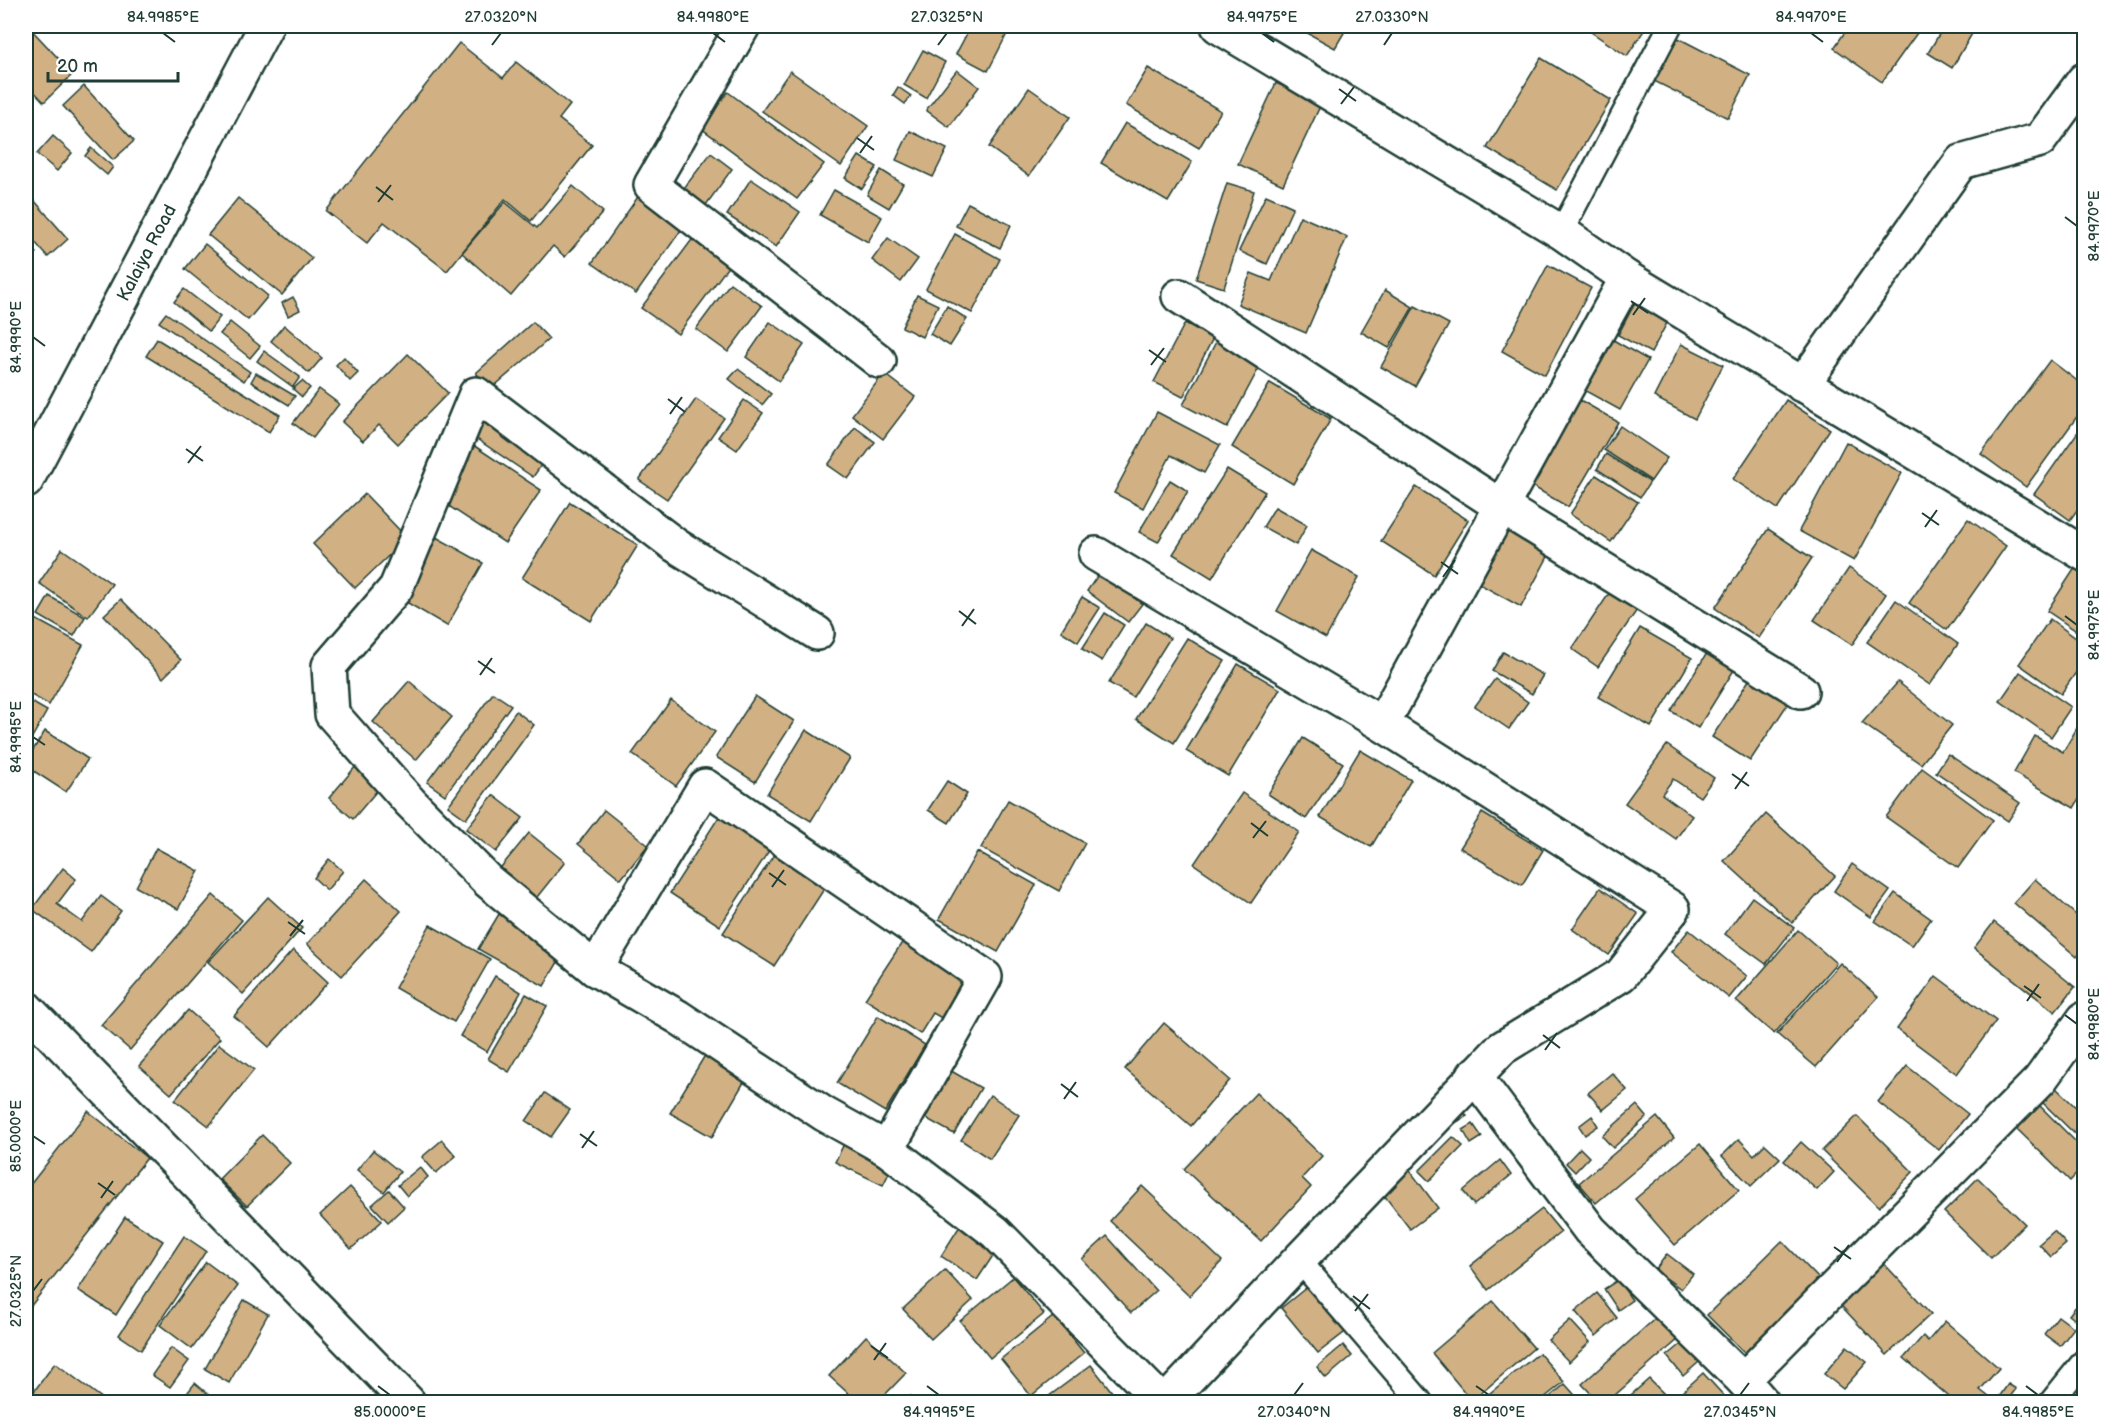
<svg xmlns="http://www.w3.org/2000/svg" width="2110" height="1428" font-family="'Balsamiq Sans',sans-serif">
<rect width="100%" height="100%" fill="#fff"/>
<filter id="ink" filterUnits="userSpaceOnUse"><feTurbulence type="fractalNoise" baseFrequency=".0167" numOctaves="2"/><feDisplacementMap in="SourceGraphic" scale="12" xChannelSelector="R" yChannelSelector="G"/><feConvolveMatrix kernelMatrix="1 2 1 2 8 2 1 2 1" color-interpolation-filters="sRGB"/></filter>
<g filter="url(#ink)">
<!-- building -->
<g fill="#d1b184" stroke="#1f3d34" stroke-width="1.5">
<polygon points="26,26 28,26 73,74 44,102 26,83"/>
<polygon points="971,26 1005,26 1010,28 988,71 956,54"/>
<polygon points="1302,26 1348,26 1335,48 1300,29"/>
<polygon points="1582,26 1647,26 1627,56"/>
<polygon points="1849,26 1922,26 1882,82 1834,48"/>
<polygon points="1944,26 1962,26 1973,32 1952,68 1928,53"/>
<polygon points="1676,37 1750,75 1728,118 1654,81"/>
<polygon points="459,43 503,78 516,62 570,105 559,119 592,145 531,221 505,199 447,271 384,222 367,243 326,211"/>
<polygon points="923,50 945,62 926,98 904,85"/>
<polygon points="1541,58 1611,100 1557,190 1487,148"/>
<polygon points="1148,68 1221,111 1199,148 1126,105"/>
<polygon points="957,70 979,87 949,127 926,110"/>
<polygon points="790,71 868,126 841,166 762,111"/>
<polygon points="1276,83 1321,104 1283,185 1238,164"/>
<polygon points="84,86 134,141 113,160 63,106"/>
<polygon points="898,87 911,96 905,104 893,95"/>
<polygon points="1029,88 1070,117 1029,176 989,147"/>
<polygon points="728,92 824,164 797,199 701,128"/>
<polygon points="1125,123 1192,162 1168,202 1101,163"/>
<polygon points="910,131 947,149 933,177 896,160"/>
<polygon points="53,136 72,153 57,171 37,154"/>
<polygon points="91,148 113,167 107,175 85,156"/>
<polygon points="711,153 732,169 706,205 684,188"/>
<polygon points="859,156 877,167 862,189 845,178"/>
<polygon points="881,170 903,184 889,208 867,195"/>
<polygon points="751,179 800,212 776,247 727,215"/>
<polygon points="1227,183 1254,191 1224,288 1196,279"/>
<polygon points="573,186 603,212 565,257 553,246 511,296 462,253 505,202 537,228"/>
<polygon points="834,190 882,217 868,242 820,215"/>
<polygon points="26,191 68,239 48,257 26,232"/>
<polygon points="642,191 686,223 636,294 592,263"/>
<polygon points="1266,195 1293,207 1267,264 1239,251"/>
<polygon points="238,198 312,258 282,295 208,235"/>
<polygon points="968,203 1011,225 1000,248 956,226"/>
<polygon points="1300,216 1347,237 1306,333 1238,304 1251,273 1271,281"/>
<polygon points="955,234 1000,259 972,313 926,289"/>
<polygon points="694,237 730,264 678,334 641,308"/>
<polygon points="888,238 918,259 901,282 872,260"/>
<polygon points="26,241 36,253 26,263"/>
<polygon points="205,244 268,296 248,320 185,269"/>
<polygon points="1548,265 1591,288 1545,375 1502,351"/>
<polygon points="730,283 762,306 728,352 696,329"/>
<polygon points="184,289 220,317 209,331 174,302"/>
<polygon points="1385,290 1413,307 1389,348 1361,332"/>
<polygon points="917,295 938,305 922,337 902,327"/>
<polygon points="293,297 300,310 288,316 282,303"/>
<polygon points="1636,301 1669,319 1651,353 1618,335"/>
<polygon points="947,306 967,319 950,346 930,334"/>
<polygon points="1415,306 1449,324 1415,386 1381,367"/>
<polygon points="166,313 250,372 244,381 159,322"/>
<polygon points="230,322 260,346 250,358 220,334"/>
<polygon points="533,322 549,339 491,389 476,373"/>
<polygon points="770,322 804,345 779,381 746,357"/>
<polygon points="1185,323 1213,338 1183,397 1154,382"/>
<polygon points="284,325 322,358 309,373 271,341"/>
<polygon points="1610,338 1648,360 1620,410 1582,389"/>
<polygon points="157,339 280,415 269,432 146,356"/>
<polygon points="1217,340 1261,364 1227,428 1183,405"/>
<polygon points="1681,344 1723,365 1695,419 1654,397"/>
<polygon points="264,351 300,377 293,387 257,361"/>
<polygon points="408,354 448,393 398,444 379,425 363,441 342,422"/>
<polygon points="344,357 358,373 350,381 336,365"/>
<polygon points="2050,360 2084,386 2084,407 2026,487 1981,454"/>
<polygon points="738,369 771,394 762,405 729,379"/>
<polygon points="256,373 295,396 289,405 251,382"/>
<polygon points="884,373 915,397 883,439 852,415"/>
<polygon points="302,381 310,388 302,397 293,389"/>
<polygon points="1270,383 1331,419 1293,484 1232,447"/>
<polygon points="319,389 339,404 313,438 293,423"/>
<polygon points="696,399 724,418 667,499 639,480"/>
<polygon points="744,400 763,413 737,450 718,437"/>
<polygon points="1580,400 1618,422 1568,507 1530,485"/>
<polygon points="1786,400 1830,429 1778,509 1733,479"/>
<polygon points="480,408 549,454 533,477 465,431"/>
<polygon points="1157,412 1220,445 1204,473 1171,455 1143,508 1114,493"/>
<polygon points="2084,423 2084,500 2070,520 2034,494"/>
<polygon points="1620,426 1667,458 1651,481 1604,450"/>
<polygon points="855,427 875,442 848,479 828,465"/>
<polygon points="1846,442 1902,473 1854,561 1799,531"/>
<polygon points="473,445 541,490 505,543 438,499"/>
<polygon points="1606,454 1650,482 1640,497 1597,469"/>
<polygon points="1227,469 1265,492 1212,578 1173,554"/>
<polygon points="1596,475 1638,502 1611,542 1570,514"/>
<polygon points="1170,480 1188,491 1158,542 1139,532"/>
<polygon points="1416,487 1468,520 1434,575 1381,541"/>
<polygon points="365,494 407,538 355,588 313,544"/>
<polygon points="570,502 638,545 591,621 522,578"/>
<polygon points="1275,507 1307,525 1296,545 1263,527"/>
<polygon points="1968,519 2006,546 1947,630 1909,603"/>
<polygon points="1505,524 1552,549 1521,607 1474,581"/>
<polygon points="1768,529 1812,558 1759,638 1715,608"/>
<polygon points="436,537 483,563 447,626 401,599"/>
<polygon points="62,549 112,584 88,617 39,583"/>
<polygon points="1311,550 1359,577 1326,638 1277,611"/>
<polygon points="1849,568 1886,594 1852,645 1814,620"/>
<polygon points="2075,568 2084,575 2084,636 2047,611"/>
<polygon points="1100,572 1142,604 1128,622 1087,591"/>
<polygon points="1612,589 1639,607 1598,667 1572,649"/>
<polygon points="49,596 85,617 74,636 38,615"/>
<polygon points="1082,597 1100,608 1078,642 1061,631"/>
<polygon points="121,599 181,660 163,678 104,615"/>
<polygon points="1896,600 1958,644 1930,685 1867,642"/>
<polygon points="1105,613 1124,625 1102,661 1082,649"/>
<polygon points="28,615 83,645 49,705 26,692 26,618"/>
<polygon points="2050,619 2084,644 2084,661 2061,694 2019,664"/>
<polygon points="1146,623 1170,638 1133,697 1109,683"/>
<polygon points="1640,628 1692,658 1651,727 1598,697"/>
<polygon points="1187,638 1225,661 1174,743 1136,719"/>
<polygon points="1503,652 1543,675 1532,694 1492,671"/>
<polygon points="1707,653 1734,670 1698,728 1671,711"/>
<polygon points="1238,664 1280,689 1228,776 1186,751"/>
<polygon points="2020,672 2071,707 2051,737 2000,701"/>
<polygon points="1751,677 1789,702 1750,761 1712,737"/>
<polygon points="1495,679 1528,702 1509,729 1475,706"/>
<polygon points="409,681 452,717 416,760 373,722"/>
<polygon points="1898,682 1952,725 1921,764 1862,723"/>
<polygon points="493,693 511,705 445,795 427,782"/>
<polygon points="755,696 794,721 755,782 716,757"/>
<polygon points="26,699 47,711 26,748"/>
<polygon points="671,700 715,732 676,786 632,754"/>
<polygon points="516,711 534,725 466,819 448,806"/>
<polygon points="2080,723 2084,725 2084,791 2074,808 2014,773 2035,736 2063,752"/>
<polygon points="806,730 850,758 811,821 767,794"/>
<polygon points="45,731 88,759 66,792 26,766 26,761"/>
<polygon points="1303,738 1343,763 1306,819 1268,794"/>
<polygon points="1667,745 1714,778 1700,797 1673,779 1662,794 1692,816 1676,839 1625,803"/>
<polygon points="1360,750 1411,780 1371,847 1320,817"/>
<polygon points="1948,754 2020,803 2008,821 1936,772"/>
<polygon points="356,766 380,787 353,819 329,798"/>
<polygon points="1922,768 1993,820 1958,868 1886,817"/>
<polygon points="947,781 967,794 949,823 928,810"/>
<polygon points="1242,793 1299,832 1251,903 1194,864"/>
<polygon points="493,795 523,818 496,852 466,829"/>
<polygon points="1008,800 1085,843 1059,891 981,848"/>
<polygon points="604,810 648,845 621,879 578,844"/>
<polygon points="722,812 772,846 720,926 670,893"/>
<polygon points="1482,813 1543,850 1522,885 1460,848"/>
<polygon points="1766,814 1835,876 1792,923 1724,861"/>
<polygon points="529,833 565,862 533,902 497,872"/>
<polygon points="156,848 199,871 178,909 136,887"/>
<polygon points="977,852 1036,885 998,952 939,919"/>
<polygon points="775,853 826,886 774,966 723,933"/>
<polygon points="329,859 343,871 327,890 314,878"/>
<polygon points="1852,864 1890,891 1871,917 1834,891"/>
<polygon points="63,868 76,879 57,904 82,922 101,896 121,911 91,952 32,909"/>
<polygon points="366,879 401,911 342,976 307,944"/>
<polygon points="2035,879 2084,922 2084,948 2077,957 2014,903"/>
<polygon points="1600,888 1638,914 1609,955 1572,929"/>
<polygon points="1895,893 1931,919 1912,946 1875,921"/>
<polygon points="213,895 242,920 130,1050 101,1025"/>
<polygon points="268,897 302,928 243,994 208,962"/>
<polygon points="1752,897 1794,928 1766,964 1725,934"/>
<polygon points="499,914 565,950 544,986 478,949"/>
<polygon points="1994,922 2075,987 2055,1012 1974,948"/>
<polygon points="430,925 490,959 454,1022 395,988"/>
<polygon points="1689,930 1747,976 1729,998 1671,952"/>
<polygon points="1798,930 1836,963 1774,1034 1736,1001"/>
<polygon points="907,935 973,977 945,1020 933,1013 920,1034 865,999"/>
<polygon points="293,950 328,982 269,1047 234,1016"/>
<polygon points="1840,963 1878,997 1816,1067 1777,1034"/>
<polygon points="495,976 521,992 487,1052 460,1036"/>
<polygon points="1936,976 1996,1021 1957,1074 1897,1029"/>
<polygon points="526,994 547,1006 509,1072 488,1059"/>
<polygon points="188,1010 220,1038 171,1094 139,1066"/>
<polygon points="878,1016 925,1045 885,1112 837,1083"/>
<polygon points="1164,1023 1230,1080 1191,1126 1125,1069"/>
<polygon points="219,1044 254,1070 209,1126 175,1100"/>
<polygon points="707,1052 747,1077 712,1137 670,1113"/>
<polygon points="1907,1066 1968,1114 1939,1150 1878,1102"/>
<polygon points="946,1068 981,1088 954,1134 920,1115"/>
<polygon points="1612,1073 1627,1090 1603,1110 1588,1093"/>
<polygon points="2056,1088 2084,1115 2084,1143 2042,1102"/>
<polygon points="545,1093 570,1110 551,1137 526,1121"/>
<polygon points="1256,1093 1322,1156 1302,1178 1311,1187 1261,1241 1184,1169"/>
<polygon points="990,1095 1019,1115 990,1159 961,1140"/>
<polygon points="1460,1105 1467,1116 1447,1128"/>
<polygon points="1637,1105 1647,1117 1613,1148 1602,1136"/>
<polygon points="2039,1105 2084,1150 2084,1166 2070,1181 2016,1128"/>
<polygon points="88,1111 147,1158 26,1312 26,1190"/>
<polygon points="1592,1116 1598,1126 1585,1135 1579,1126"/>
<polygon points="1857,1116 1913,1172 1879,1207 1822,1151"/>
<polygon points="1657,1117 1674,1138 1596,1203 1579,1183"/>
<polygon points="1473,1124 1482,1137 1471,1144 1463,1130"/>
<polygon points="262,1135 290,1163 247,1206 219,1179"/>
<polygon points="1453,1137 1463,1146 1429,1181 1419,1171"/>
<polygon points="1739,1139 1754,1155 1765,1144 1780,1158 1751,1186 1722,1156"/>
<polygon points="442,1140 456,1156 436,1173 422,1157"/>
<polygon points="846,1140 894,1163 883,1185 835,1162"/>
<polygon points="1801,1142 1834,1172 1817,1190 1784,1161"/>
<polygon points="1700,1144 1739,1190 1675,1245 1635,1199"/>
<polygon points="1580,1148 1589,1157 1575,1172 1566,1163"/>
<polygon points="373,1150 400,1172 384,1192 357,1170"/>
<polygon points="1500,1160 1511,1175 1474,1205 1463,1191"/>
<polygon points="1405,1164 1438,1208 1410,1229 1377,1186"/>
<polygon points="420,1167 428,1177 407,1196 398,1185"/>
<polygon points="1978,1178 2025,1224 1991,1258 1944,1212"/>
<polygon points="1142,1186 1222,1261 1189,1296 1110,1221"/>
<polygon points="350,1187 382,1221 351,1249 320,1215"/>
<polygon points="389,1190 404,1207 388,1222 372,1205"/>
<polygon points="1542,1209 1561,1232 1488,1290 1470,1266"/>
<polygon points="125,1217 163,1241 116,1315 78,1290"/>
<polygon points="963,1221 1000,1245 977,1280 941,1256"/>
<polygon points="2054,1231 2066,1244 2051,1257 2039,1244"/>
<polygon points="184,1236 206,1251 141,1350 119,1335"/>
<polygon points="1107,1236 1156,1291 1131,1313 1082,1259"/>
<polygon points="1782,1241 1819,1279 1745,1353 1707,1315"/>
<polygon points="1667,1254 1693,1274 1681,1289 1655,1270"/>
<polygon points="1875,1254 1931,1314 1887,1355 1831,1295"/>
<polygon points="206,1262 238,1286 192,1349 160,1325"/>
<polygon points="945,1270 973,1300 931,1339 903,1309"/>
<polygon points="1013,1277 1044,1314 990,1358 960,1321"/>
<polygon points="1618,1280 1632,1300 1618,1310 1604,1289"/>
<polygon points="1312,1283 1349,1329 1318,1353 1281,1308"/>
<polygon points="1597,1293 1617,1318 1596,1336 1575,1311"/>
<polygon points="2082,1299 2084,1301 2084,1314 2078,1322 2069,1315"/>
<polygon points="244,1300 268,1314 229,1383 205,1369"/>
<polygon points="1493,1301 1534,1348 1472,1401 1432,1353"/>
<polygon points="1659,1315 1680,1338 1607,1402 1599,1402 1582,1384"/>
<polygon points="1054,1316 1084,1353 1031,1396 1001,1359"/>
<polygon points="2058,1316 2074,1328 2060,1346 2044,1334"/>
<polygon points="1570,1320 1590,1342 1569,1362 1548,1340"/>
<polygon points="1945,1321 1999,1368 1980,1390 1989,1397 1984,1402 1955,1402 1904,1358 1923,1336 1928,1341"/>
<polygon points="866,1336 906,1373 878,1402 858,1402 829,1376"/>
<polygon points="1690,1337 1706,1356 1683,1376 1667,1356"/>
<polygon points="1343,1345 1352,1356 1326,1378 1317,1367"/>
<polygon points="1847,1346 1867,1362 1843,1389 1824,1374"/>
<polygon points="171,1348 189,1361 170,1387 152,1375"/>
<polygon points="1539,1353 1564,1382 1539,1402 1479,1402"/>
<polygon points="55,1363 107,1402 26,1402"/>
<polygon points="1091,1365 1120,1402 1041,1402"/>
<polygon points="1703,1373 1725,1397 1719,1402 1671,1402"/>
<polygon points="1649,1379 1664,1394 1655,1402 1623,1402"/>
<polygon points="195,1383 215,1400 213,1402 191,1402 184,1397"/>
<polygon points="1565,1384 1581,1402 1544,1402"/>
<polygon points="2008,1384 2016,1389 2006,1402 2001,1402 1997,1400"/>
<polygon points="910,1396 916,1402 901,1402"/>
</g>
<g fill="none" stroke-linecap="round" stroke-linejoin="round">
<defs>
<g id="service">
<polyline points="1561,232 1670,26"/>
<polyline points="1299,1260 1421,1402"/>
<polyline points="2051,1402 2084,1361"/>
</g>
<g id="minor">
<polyline points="743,26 651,185 879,361"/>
<polyline points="1218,26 1561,232 1627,278 1382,724"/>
<polyline points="1627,278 2084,554"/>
<polyline points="1179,296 1502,507 1801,691"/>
<polyline points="1802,385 1961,162 2040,140 2084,80"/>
<polyline points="1096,554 1382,724 1673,909 1621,975 1502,1048 1299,1260 1166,1402"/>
<polyline points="817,633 675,545 476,394 396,588 329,666 332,714 410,802 488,881 595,969 678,1017 824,1114 887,1149 995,1232 1162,1402"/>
<polyline points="595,969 705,786 985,977 887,1149"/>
<polyline points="26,1008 188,1174 408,1402"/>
<polyline points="1474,1075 1590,1230 1743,1380 1762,1402"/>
<polyline points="1743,1380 2040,1080 2084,1019"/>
</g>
<g id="secondary">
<path id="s1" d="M26,481L266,26"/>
</g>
</defs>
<!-- service casing -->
<use href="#service" stroke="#1f3d34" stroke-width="27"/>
<!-- minor casing -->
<use href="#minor" stroke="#1f3d34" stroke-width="38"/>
<!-- secondary casing -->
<use href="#secondary" stroke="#1f3d34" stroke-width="38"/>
<!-- service -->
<use href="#service" stroke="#fff" stroke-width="22"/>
<!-- minor -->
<use href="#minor" stroke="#fff" stroke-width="33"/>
<!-- secondary -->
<use href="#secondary" stroke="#fff" stroke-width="33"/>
</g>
</g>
<!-- ticks -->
<path fill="none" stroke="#1f3d34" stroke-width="2" d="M163,33L175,42M713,33L725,42M1262,33L1274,42M1811,33L1823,42M492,45L501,33M938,45L947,33M1384,45L1392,33M1339,89L1356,101M1341,104L1354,87M857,138L874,150M860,153L872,136M376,187L393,200M378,202L391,185M2065,217L2077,226M1631,301L1648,313M1633,315L1645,298M33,337L45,346M1149,350L1166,362M1151,365L1164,348M668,399L685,412M670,414L682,397M186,449L203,461M188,463L201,446M1922,513L1939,525M1925,527L1937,510M1441,562L1458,574M1443,577L1455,560M959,611L976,624M2065,616L2077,625M962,626L974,609M478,661L495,673M480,675L492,658M33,737L45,745M1732,774L1749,786M1735,789L1747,772M1251,823L1268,836M1253,838L1266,821M769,873L786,885M772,887L784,870M288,922L305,934M290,936L303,920M2024,986L2041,998M2027,1001L2039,984M2065,1015L2077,1024M1543,1035L1560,1048M1545,1050L1557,1033M1061,1084L1078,1097M1064,1099L1076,1082M580,1134L597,1146M33,1136L45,1144M582,1148L594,1131M98,1183L115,1195M101,1198L113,1181M1834,1247L1851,1259M1837,1262L1849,1245M33,1291L42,1279M1353,1296L1370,1309M1355,1311L1368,1294M871,1346L888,1358M874,1360L886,1343M378,1386L390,1395M927,1386L939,1395M1476,1386L1489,1395M2026,1386L2038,1395M1294,1395L1303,1383M1740,1395L1749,1383"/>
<g text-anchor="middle" stroke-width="4.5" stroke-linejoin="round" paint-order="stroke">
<!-- street labels -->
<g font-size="18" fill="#1f3d34" stroke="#fff">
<text dy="6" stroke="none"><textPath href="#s1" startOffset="258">Kalaiya Road</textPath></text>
</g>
</g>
<!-- margin -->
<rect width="2110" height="1428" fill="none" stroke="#fff" stroke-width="66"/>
<!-- scale -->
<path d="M48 72v9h130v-9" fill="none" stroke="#1f3d34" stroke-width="3"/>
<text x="57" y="72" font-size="18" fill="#1f3d34" stroke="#ffffff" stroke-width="4.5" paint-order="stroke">20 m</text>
<rect x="33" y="33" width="2044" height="1362" fill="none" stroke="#1f3d34" stroke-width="2"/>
<g font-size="15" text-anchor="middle" fill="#1f3d34">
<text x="163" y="22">84.9985°E</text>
<text x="501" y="22">27.0320°N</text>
<text x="713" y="22">84.9980°E</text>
<text x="947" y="22">27.0325°N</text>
<text x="1262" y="22">84.9975°E</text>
<text x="1392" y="22">27.0330°N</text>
<text x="1811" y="22">84.9970°E</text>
<text transform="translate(2094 226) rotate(-90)" y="5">84.9970°E</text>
<text transform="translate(16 337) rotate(-90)" y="5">84.9990°E</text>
<text transform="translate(2094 625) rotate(-90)" y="5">84.9975°E</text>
<text transform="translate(16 737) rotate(-90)" y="5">84.9995°E</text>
<text transform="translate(2094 1024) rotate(-90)" y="5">84.9980°E</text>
<text transform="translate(16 1136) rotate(-90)" y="5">85.0000°E</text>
<text transform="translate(16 1291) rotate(-90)" y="5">27.0325°N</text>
<text x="390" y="1417">85.0000°E</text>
<text x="939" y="1417">84.9995°E</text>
<text x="1294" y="1417">27.0340°N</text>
<text x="1489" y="1417">84.9990°E</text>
<text x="1740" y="1417">27.0345°N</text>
<text x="2038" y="1417">84.9985°E</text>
</g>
</svg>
